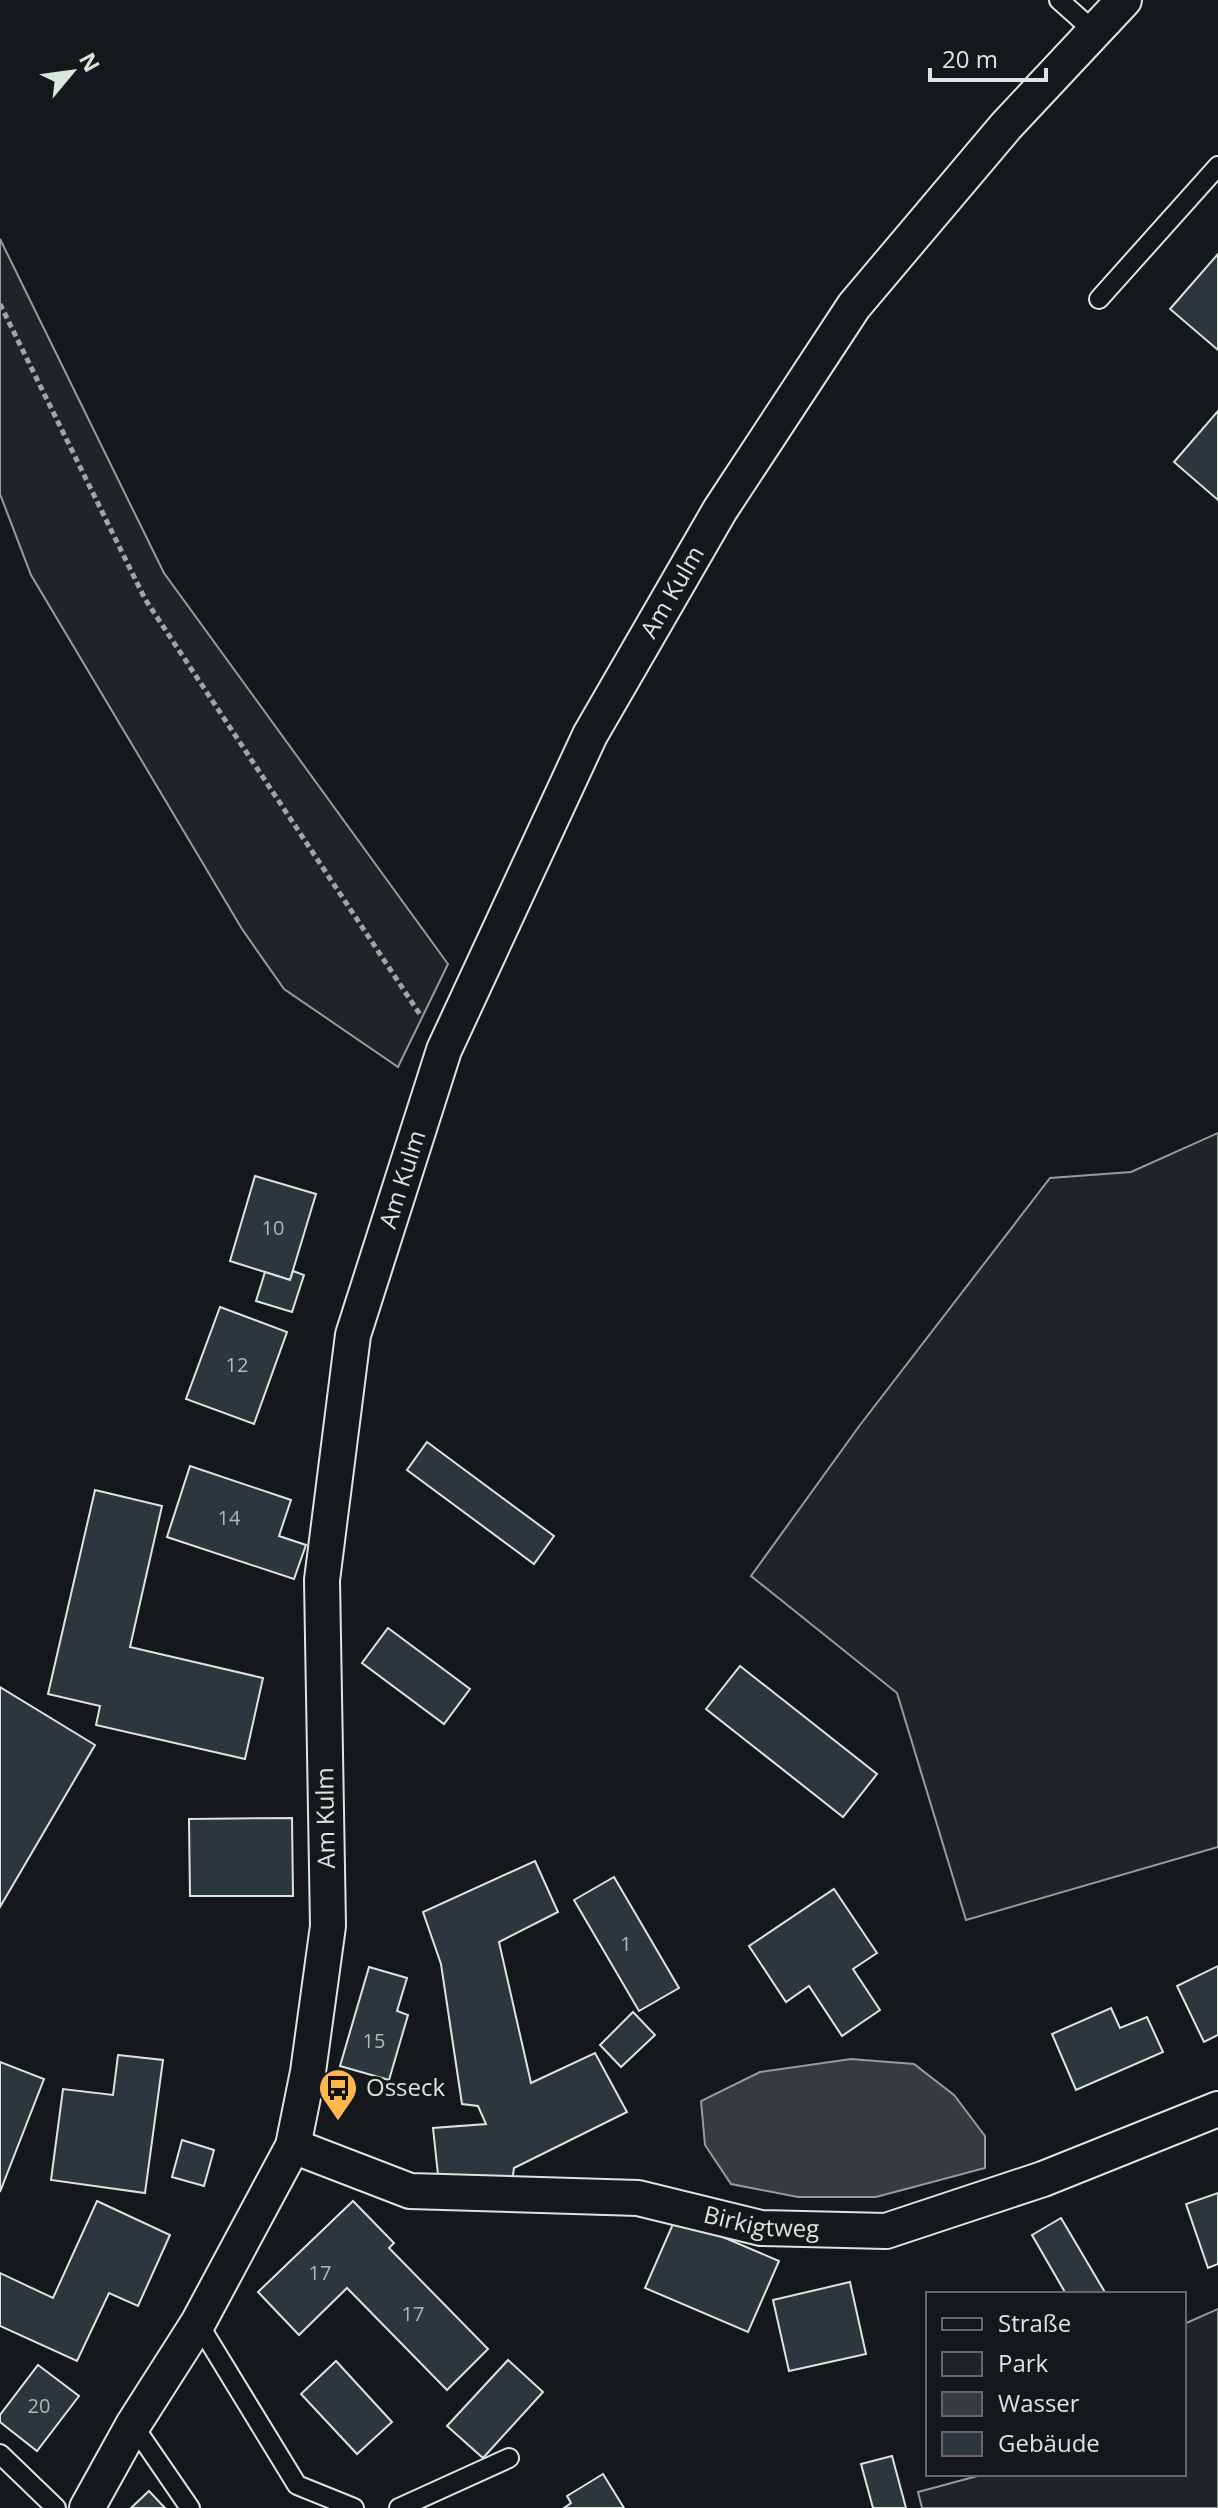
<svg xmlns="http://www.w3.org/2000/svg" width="1218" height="2508" font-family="'Open Sans',sans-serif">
<rect width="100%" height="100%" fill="#14181c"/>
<!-- green -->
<g fill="#202428" stroke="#939e99" stroke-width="2">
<polygon points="0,239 164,573 448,964 398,1067 284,989 242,929 31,575 0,494"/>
<polygon points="1218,1133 1218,1847 966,1920 897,1693 751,1576 860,1425 1050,1178 1131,1172"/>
<polygon points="1218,2309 1218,2508 922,2508 918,2492 985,2474 1184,2474 1184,2324"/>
</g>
<!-- water -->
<polygon fill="#363b3e" stroke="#939e99" stroke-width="2" points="851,2059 914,2064 954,2095 985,2136 985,2168 876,2197 798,2197 731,2184 705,2145 701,2101 760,2072"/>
<!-- building -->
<g fill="#2c363c" stroke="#d8e6dc" stroke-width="2">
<polygon points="1218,254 1218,350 1170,309"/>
<polygon points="1218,411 1218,500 1174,462"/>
<polygon points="255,1176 316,1194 290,1280 230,1261"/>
<polygon points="293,1271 304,1275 292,1312 256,1301 265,1272 290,1280"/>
<polygon points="220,1307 287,1332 254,1424 186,1399"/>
<polygon points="427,1442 554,1536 534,1564 407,1470"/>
<polygon points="190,1466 291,1500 279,1536 306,1545 294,1579 167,1537"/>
<polygon points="95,1490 162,1506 130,1647 263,1678 245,1759 96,1725 100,1706 48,1694"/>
<polygon points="388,1628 470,1689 444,1724 362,1663"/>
<polygon points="740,1666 877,1774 843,1817 706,1709"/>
<polygon points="0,1687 95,1745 0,1907"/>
<polygon points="292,1818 293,1896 190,1896 189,1819"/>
<polygon points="535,1861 558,1912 499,1942 531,2083 595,2053 627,2112 514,2168 511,2188 439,2184 433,2128 486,2124 478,2106 462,2104 441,1964 423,1912"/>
<polygon points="614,1877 679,1988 639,2011 574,1900"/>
<polygon points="834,1889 877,1953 853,1969 880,2010 842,2036 809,1986 786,2002 749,1946"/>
<polygon points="1218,1966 1218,2035 1204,2042 1177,1986"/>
<polygon points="369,1967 407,1978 397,2011 408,2015 389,2080 340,2066"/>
<polygon points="1111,2008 1120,2028 1147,2017 1163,2052 1076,2090 1052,2034"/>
<polygon points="633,2012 655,2035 621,2067 600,2045"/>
<polygon points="118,2055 163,2060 145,2193 51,2180 63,2089 113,2095"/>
<polygon points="0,2062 44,2079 0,2192"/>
<polygon points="182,2140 214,2150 204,2186 172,2177"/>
<polygon points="1218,2193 1218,2264 1208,2268 1186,2204"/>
<polygon points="97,2201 170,2235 138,2306 109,2293 77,2361 0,2326 0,2273 53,2298"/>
<polygon points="353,2201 394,2243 389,2248 488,2349 447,2390 347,2288 299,2335 258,2292"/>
<polygon points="676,2217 779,2261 748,2332 645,2288"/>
<polygon points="1061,2218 1106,2294 1066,2294 1032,2235"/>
<polygon points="850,2282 866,2354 789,2371 773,2300"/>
<polygon points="508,2360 543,2392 483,2458 447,2426"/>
<polygon points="336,2361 392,2422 357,2454 301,2394"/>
<polygon points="38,2365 79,2396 37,2451 0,2422 0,2415"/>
<polygon points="892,2456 906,2508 873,2508 861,2464"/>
<polygon points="603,2474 624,2508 564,2508 571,2503 567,2496"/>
<polygon points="149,2491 165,2508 131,2508"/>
</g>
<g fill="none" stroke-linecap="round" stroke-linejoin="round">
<defs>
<g id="lane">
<polyline points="1059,0 1095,32"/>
<polyline points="1099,299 1218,166"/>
<polyline points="198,2323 297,2485 354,2508"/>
<polyline points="133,2425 190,2508"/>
<polyline points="0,2454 56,2508"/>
<polyline points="399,2508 509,2458"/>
</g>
<g id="street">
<path id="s1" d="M293,2146L410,2191L638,2198L761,2228L886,2231L1043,2179L1218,2109"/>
<path id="s2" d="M87,2508L133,2425L198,2323L293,2146L308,2072L328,1926L322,1580L353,1335L444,1050L590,735L720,510L854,306L1006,126L1124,0"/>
</g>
</defs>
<!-- lane casing -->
<use href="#lane" stroke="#d8e6dc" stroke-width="22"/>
<!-- street casing -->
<use href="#street" stroke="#d8e6dc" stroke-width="38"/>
<!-- path -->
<polyline stroke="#9da8a2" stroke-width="5" stroke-dasharray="6 4" stroke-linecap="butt" points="0,304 145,599 421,1016"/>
<!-- lane -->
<use href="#lane" stroke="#14181c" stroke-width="18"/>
<!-- street -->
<use href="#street" stroke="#14181c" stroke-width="34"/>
</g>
<!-- icons -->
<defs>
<symbol id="bus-pin" viewBox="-11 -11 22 30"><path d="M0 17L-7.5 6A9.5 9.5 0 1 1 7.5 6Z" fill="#ffb74d" stroke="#14181c"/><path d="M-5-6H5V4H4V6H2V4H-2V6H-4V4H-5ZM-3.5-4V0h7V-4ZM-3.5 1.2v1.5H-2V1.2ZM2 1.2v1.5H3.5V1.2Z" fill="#111"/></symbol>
</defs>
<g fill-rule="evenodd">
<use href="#bus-pin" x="316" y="2066" width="44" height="60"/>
</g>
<g text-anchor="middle" stroke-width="6" stroke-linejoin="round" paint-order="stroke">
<!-- number labels -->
<g font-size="20" fill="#adbab4">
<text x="273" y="1235">10</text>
<text x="237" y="1372">12</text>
<text x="229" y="1525">14</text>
<text x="626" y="1951">1</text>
<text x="374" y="2048">15</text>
<text x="320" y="2280">17</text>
<text x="413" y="2321">17</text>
<text x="39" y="2413">20</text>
</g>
<!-- street labels -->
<g font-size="24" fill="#d8e6dc" stroke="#14181c">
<text dy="8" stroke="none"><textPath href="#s2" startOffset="2044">Am Kulm</textPath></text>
<text dy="8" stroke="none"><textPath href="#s2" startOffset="1396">Am Kulm</textPath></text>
<text transform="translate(326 1818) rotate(-91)" y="8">Am Kulm</text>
<text dy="8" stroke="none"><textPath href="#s1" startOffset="480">Birkigtweg</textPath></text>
</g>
<!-- poi labels -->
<g font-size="24" fill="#d8e6dc" stroke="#14181c" text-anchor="start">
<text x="366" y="2096">Osseck</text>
</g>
</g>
<!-- legend -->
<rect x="926" y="2292" width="260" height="184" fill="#14181c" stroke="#626a69" stroke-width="2"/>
<rect x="942" y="2318" width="40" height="12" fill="#14181c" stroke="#626a69" stroke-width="2"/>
<text x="998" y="2332" font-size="24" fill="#d8e6dc">Straße</text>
<rect x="942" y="2352" width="40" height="24" fill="#202428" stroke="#626a69" stroke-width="2"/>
<text x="998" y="2372" font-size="24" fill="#d8e6dc">Park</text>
<rect x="942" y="2392" width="40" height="24" fill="#363b3e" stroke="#626a69" stroke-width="2"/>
<text x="998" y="2412" font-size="24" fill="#d8e6dc">Wasser</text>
<rect x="942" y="2432" width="40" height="24" fill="#2c363c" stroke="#626a69" stroke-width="2"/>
<text x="998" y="2452" font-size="24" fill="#d8e6dc">Gebäude</text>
<!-- north arrow -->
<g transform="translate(72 72) rotate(61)" stroke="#14181c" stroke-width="6" paint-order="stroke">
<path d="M0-6L14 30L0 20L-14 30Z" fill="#d8e6dc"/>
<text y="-12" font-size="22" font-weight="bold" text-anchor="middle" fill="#d8e6dc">N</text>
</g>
<!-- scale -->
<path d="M930 68v12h116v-12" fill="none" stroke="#d8e6dc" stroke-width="4"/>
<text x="942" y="68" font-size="24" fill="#d8e6dc" stroke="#14181c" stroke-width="6" paint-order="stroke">20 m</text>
</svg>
